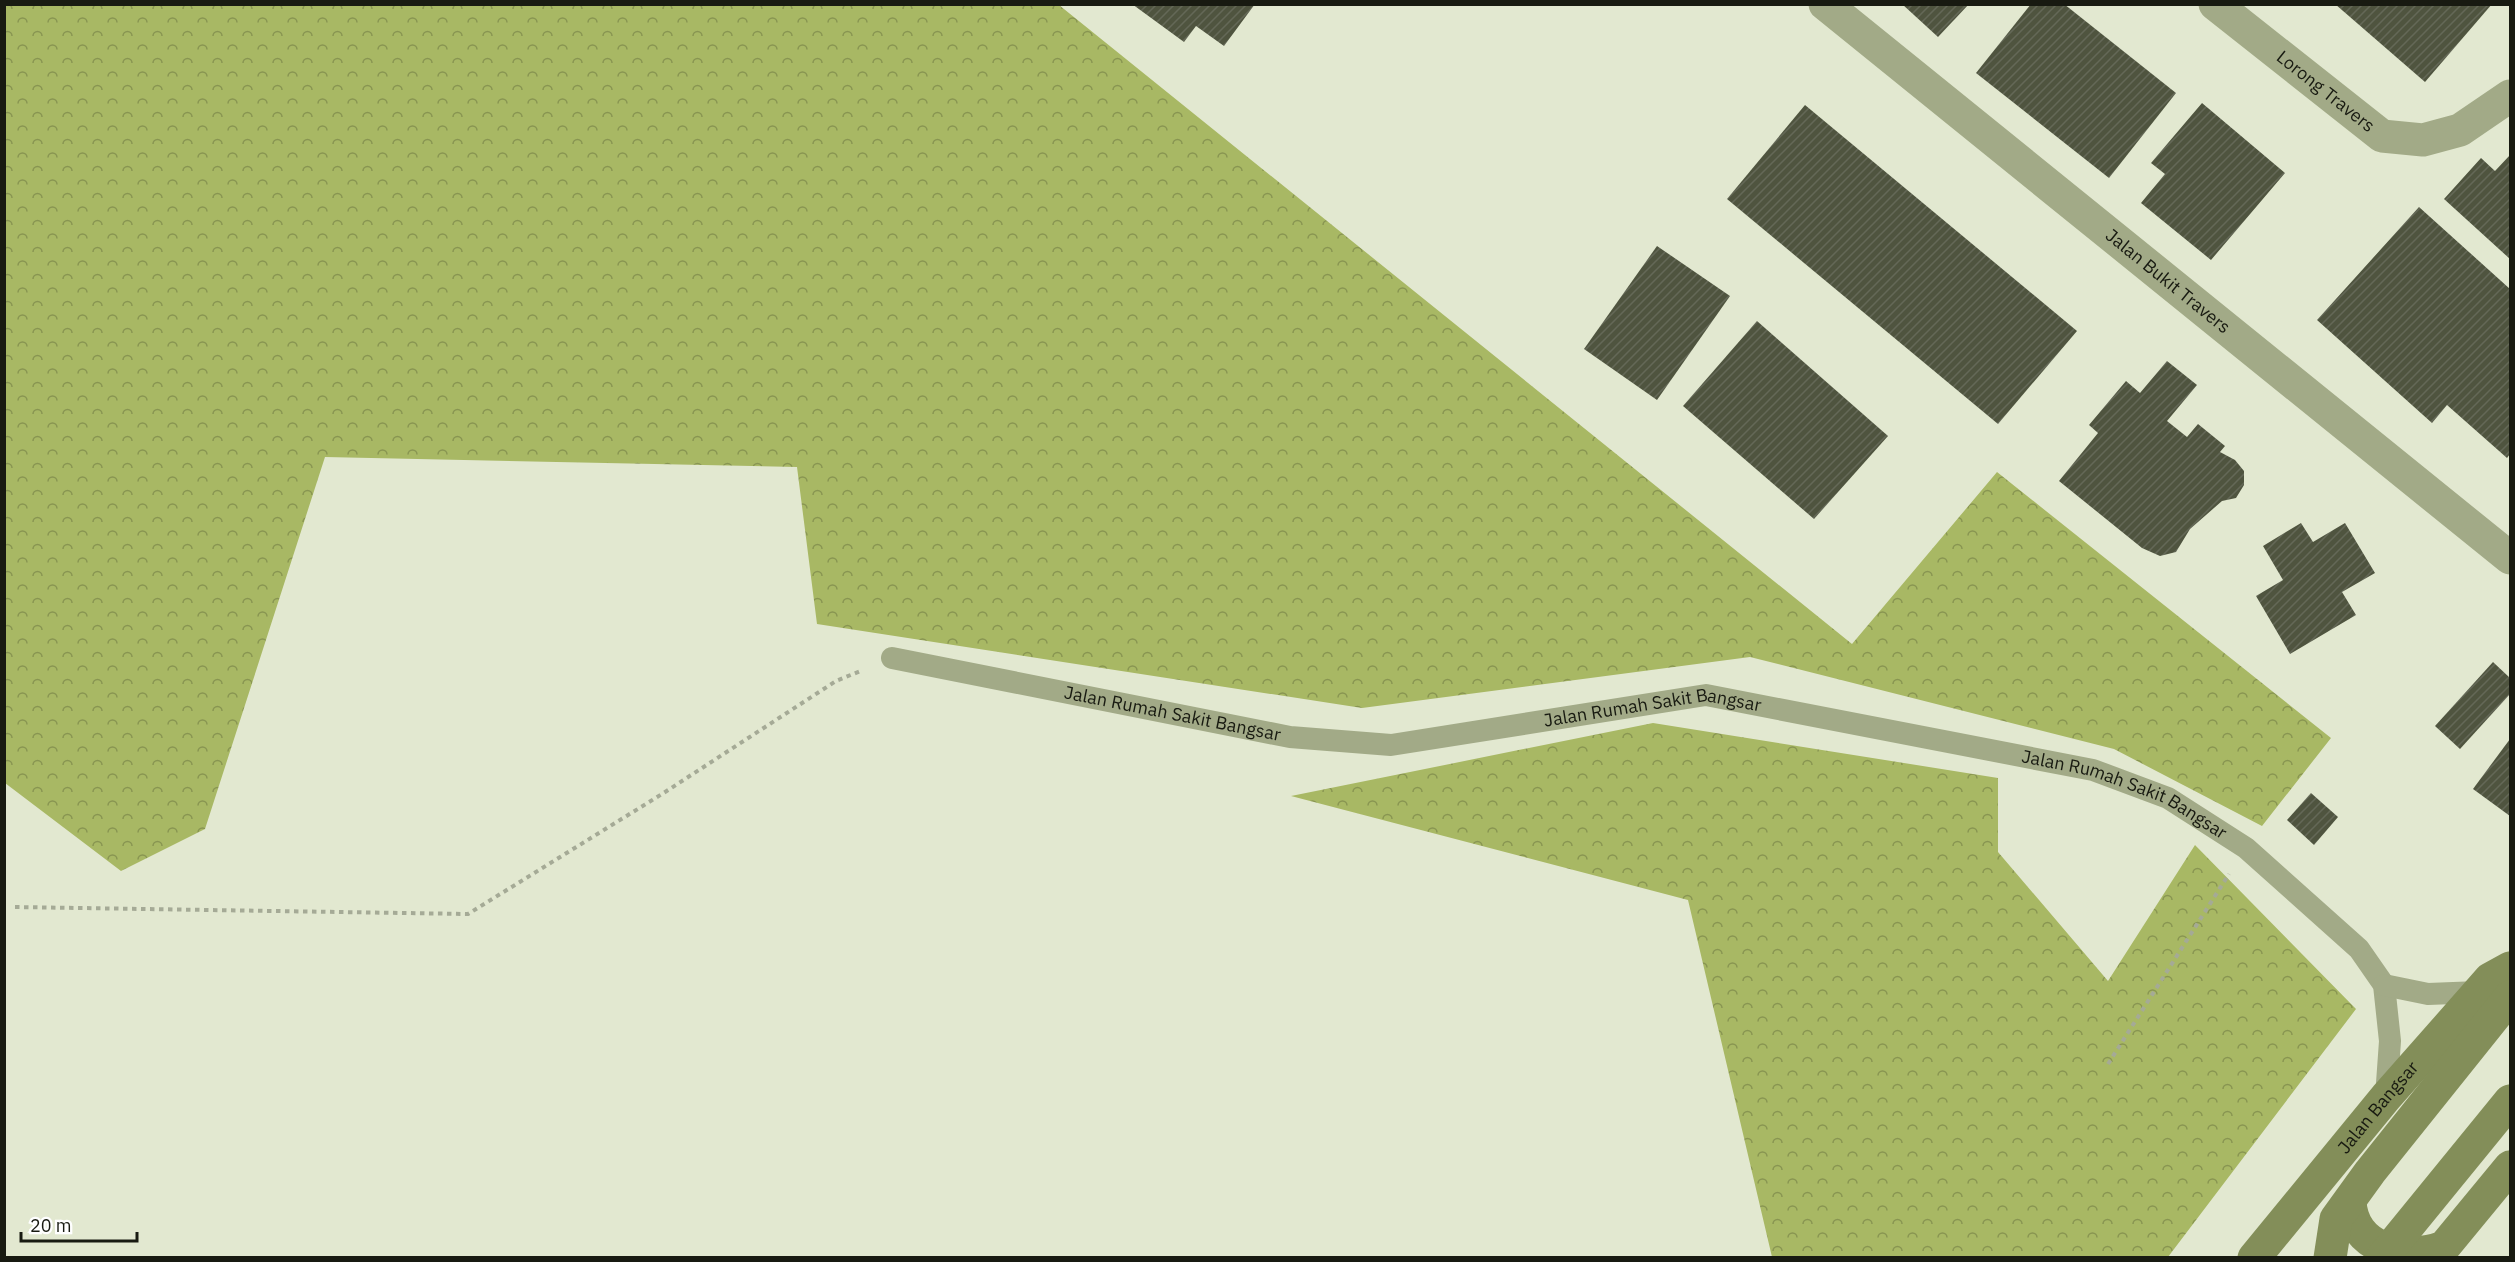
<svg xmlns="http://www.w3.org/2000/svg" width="2515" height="1262" font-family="'IBM Plex Sans',sans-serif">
<defs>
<pattern id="forest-crowns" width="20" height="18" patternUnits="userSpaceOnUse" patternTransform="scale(1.5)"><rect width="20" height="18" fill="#a8b864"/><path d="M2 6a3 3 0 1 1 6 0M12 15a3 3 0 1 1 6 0" fill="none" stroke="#889551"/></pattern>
<pattern id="building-hatch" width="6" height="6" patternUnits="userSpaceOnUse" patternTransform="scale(1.5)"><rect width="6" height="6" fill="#4f543f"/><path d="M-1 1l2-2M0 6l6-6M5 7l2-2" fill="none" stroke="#646857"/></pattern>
</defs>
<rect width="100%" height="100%" fill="#e2e8d0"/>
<!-- forest -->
<g fill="url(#forest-crowns)">
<polygon points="4,5 1059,5 1852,644 1997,472 2331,738 2262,826 2114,749 1750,657 1362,708 817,624 797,467 325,457 205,829 121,871 5,783"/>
<polygon points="1653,723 1998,778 1998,852 2108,981 2195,845 2356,1009 2168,1257 1772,1257 1688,900 1291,796"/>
</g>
<!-- building -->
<g fill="url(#building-hatch)">
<polygon points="1132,4 1255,4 1224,46 1196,26 1184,42"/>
<polygon points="1902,4 1969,4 1938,37"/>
<polygon points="2031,4 2064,4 2176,93 2109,178 1976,73"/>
<polygon points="2335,4 2492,4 2425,82"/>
<polygon points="2202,103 2285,173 2211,260 2141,203 2165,174 2151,163"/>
<polygon points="1805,105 2077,331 1998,424 1727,199"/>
<polygon points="2510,155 2510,259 2444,199 2481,158 2495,171"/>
<polygon points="2419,207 2510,289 2510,454 2507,458 2447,405 2432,423 2317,320"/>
<polygon points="1657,246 1730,296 1657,400 1584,349"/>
<polygon points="1757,321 1888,436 1814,519 1683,406"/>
<polygon points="2167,361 2197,385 2167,421 2187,437 2198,424 2225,446 2220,452 2235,460 2244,471 2244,485 2236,498 2222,501 2190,529 2176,552 2160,556 2142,548 2059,481 2098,433 2089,425 2126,381 2140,393"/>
<polygon points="2301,523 2313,542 2345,523 2375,573 2342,592 2356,615 2290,654 2256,596 2283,580 2263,546"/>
<polygon points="2493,662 2510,678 2510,694 2460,749 2435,726"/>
<polygon points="2510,739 2510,816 2473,789"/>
<polygon points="2311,793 2338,817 2314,845 2287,820"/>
</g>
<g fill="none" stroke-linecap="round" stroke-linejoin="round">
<!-- path -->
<g stroke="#a5aa96" stroke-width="4" stroke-dasharray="4.5 4.5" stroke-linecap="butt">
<polyline points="15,907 468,914 662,794 836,681 863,670"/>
<polyline points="2108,1064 2229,874"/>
</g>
<!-- lane -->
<g stroke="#a2aa87" stroke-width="22">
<path id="s1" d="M892,658L1290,737L1391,745L1706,695L2093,770L2168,798L2246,848L2359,949L2384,985L2390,1041L2386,1097"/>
<polyline points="2384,985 2428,994 2479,992"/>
</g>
<!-- street -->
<g stroke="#a2aa87" stroke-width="33">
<path id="s2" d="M1825,4L2510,558"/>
<path id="s3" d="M2215,4L2382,136L2423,140L2460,130L2510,96"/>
</g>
<!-- secondary -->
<g stroke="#838e59" stroke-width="33">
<path d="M2350,1201C2352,1249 2405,1262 2444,1247L2510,1167"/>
<path id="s4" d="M2254,1258L2386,1097L2490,979L2510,968"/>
<polyline points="2330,1258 2336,1219 2370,1172 2510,997"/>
</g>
<!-- secondary-bridge -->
<polyline stroke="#838e59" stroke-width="33" points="2382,1258 2510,1101"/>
</g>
<g text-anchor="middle" stroke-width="6" stroke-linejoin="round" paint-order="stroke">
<!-- street labels -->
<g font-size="18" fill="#181a11" stroke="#fff">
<text dy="6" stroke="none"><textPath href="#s3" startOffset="141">Lorong Travers</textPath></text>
<text dy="6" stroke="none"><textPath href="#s2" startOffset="441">Jalan Bukit Travers</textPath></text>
<text dy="6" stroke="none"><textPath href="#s1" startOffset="286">Jalan Rumah Sakit Bangsar</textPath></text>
<text dy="6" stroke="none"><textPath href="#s1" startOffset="772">Jalan Rumah Sakit Bangsar</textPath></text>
<text dy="6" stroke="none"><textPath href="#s1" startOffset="1258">Jalan Rumah Sakit Bangsar</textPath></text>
<text dy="6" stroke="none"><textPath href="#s4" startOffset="195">Jalan Bangsar</textPath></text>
</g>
</g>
<!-- border -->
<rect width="2515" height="1262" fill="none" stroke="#181a11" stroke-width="12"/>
<!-- scale -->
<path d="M21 1232v9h116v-9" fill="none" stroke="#181a11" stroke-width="3"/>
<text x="30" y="1232" font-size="18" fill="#181a11" stroke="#ffffff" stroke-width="4.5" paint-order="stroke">20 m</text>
</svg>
